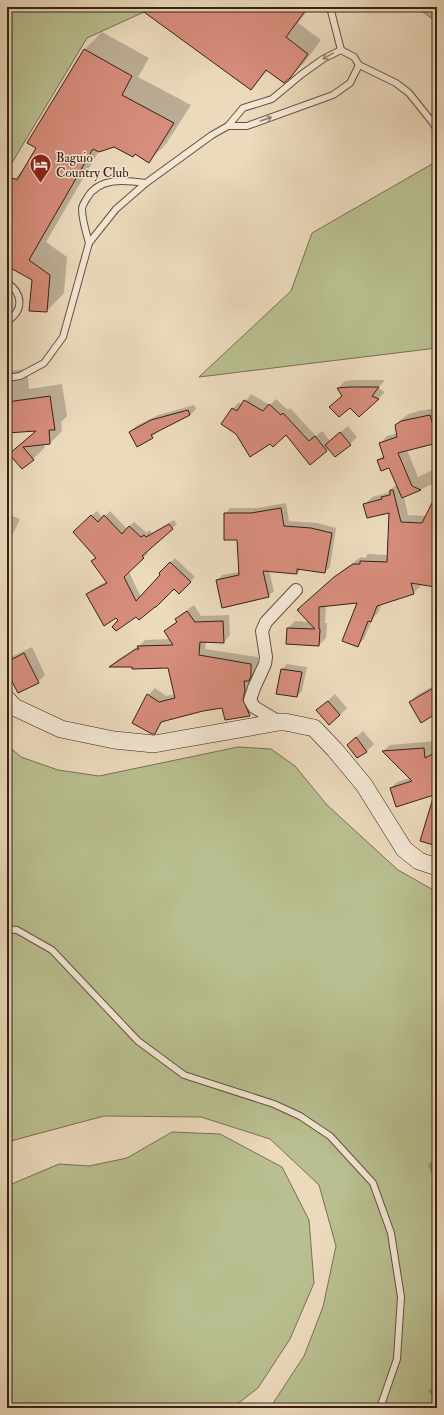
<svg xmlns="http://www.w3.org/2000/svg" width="444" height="1415" font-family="'IM FELL Double Pica',serif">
<rect width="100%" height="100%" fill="#ecdabd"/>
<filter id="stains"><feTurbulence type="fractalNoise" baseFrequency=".005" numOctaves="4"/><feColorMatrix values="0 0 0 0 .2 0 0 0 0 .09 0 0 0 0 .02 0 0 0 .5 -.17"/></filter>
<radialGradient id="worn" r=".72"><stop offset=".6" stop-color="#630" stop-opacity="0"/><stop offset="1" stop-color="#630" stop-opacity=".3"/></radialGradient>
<!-- green -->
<g fill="#b9bf90" stroke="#777052">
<polygon points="7,7 147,7 144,12 87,38 7,171"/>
<polygon points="416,7 437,7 437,22"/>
<polygon points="432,164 437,167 437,348 199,377 291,291 312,233"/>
<polygon points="7,745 21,757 58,770 99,776 238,747 271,749 295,766 327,805 398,870 437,892 437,1408 270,1408 304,1356 323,1307 336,1246 319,1185 270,1139 201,1117 104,1116 7,1142"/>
<polygon points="172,1132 220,1134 282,1167 309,1220 314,1283 290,1339 258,1388 232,1408 7,1408 7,1186 59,1164 89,1166 127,1158"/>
</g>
<!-- shadow -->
<g fill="#0003">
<polygon points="149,7 310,7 298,23 321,40 305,62 291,76 268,70 251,88"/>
<polygon points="102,32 149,58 138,77 191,105 166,144 149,161 136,153 114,146 99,151 46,242 67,257 64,293 47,311 33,279 10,266 7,269 7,180 12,182 26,166 37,148 28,143 85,49"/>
<polygon points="27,369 29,389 62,384 67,416 61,422 62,431 50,443 43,444 45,447 33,459 11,454 37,430 7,432 7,371"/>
<polygon points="356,380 385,380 378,388 385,392 378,399 351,407 338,388 345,381"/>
<polygon points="251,394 270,405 276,399 288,410 290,408 316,436 322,431 330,441 348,426 357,437 350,444 329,448 310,463 286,433 273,446 233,409 239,402 243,405"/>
<polygon points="194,405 196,409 190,415 158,431 152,437 130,432 136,426 158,415"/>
<polygon points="437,408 437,442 407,450 418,477 437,468 437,482 404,497 408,515 426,516 437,495 437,583 434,586 420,584 421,586 413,593 382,603 378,613 373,618 364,639 357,646 359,602 326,605 325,623 327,623 326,638 319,645 288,628 295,621 309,622 306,602 343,570 361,557 365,558 368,554 388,555 390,511 365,504 372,497 387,493 397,484 390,467 378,460 384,455 380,444 387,436 398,433 396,425 403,418 409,414 419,411"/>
<polygon points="286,503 289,521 317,523 336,528 330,567 325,572 301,569 297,573 269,571 274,591 268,596 217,581 222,575 240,572 238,539 225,514 230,508 257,508"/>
<polygon points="97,511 103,518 110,511 127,529 134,522 147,533 149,530 152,533 174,520 177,524 146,551 148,553 129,572 141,597 162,575 160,573 175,558 195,577 179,593 174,588 119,620 88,594 93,589 107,581 97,558 79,527"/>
<polygon points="7,514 20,519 14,532 11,536 7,534"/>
<polygon points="194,605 201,616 229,615 230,635 224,642 206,641 205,649 258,657 258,668 256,673 251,678 256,708 249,715 223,707 202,710 164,720 153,733 148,695 155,688 166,696 175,694 169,667 111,666 117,660 139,646 145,640 170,639 165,631 177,621 177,619 183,613"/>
<polygon points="7,630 9,630 7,648"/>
<polygon points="32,647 45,675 38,682 18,692 7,670 7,661 11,657"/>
<polygon points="287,664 307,667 302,691 297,696 282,669"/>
<polygon points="437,684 437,712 410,702 417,695"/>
<polygon points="335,694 347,708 340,715 318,710"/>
<polygon points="363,731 374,744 367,751 357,756 348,745"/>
<polygon points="437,741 437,783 391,788 397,782 410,778 383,751 390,745"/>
<polygon points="437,1156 437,1186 428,1165"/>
<polygon points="437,1383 437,1403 428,1391"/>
</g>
<!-- building -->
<g fill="#d78d7c" stroke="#352213">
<polygon points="137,7 308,7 286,37 308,54 291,77 284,83 266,70 251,90"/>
<polygon points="84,49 132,76 122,95 174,123 149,163 135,154 133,157 114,147 99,152 93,149 29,260 50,275 47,312 29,311 32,280 7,266 7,189 13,178 17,180 36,148 27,143"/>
<polygon points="349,387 379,387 372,396 379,399 359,417 350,408 339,417 329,407 342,396 337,388"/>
<polygon points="50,396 55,430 49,430 50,444 23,447 34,460 22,469 9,454 36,431 7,433 7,402"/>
<polygon points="244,400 263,411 269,404 281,415 283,413 309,441 315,436 327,451 310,465 286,435 273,447 270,444 250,457 236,434 221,424 232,408 237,411"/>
<polygon points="188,410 190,415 151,435 153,438 137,447 129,432 151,420"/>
<polygon points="430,415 437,438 437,443 398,453 412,486 421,490 402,498 389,468 381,471 377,460 384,458 379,443 397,437 395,425 401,421"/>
<polygon points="340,432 351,445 335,457 325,445"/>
<polygon points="390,490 393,490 401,522 422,523 437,493 437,572 435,587 411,583 414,594 377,606 371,622 368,621 358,647 342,641 357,603 319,607 319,629 320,629 319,646 286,644 287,628 315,629 297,610 299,609 298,609 334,577 353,564 360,564 360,561 387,562 389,513 367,518 363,504 382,499 381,497 390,495"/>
<polygon points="281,508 284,526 311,528 332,533 325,573 297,569 297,574 263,571 269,597 222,608 216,580 239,575 237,540 224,540 224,513 251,513"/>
<polygon points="91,515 98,522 104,515 122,534 129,526 141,537 144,535 146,537 169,524 173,529 142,556 144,558 124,577 136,601 160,575 159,573 170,562 191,582 179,594 174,589 156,607 155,607 139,620 136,617 116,631 112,627 118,620 116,618 104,626 86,594 107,583 91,561 96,558 73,532"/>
<polygon points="187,611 195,622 223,621 224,643 200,642 199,655 251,664 251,676 249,681 244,681 245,690 243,700 250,716 225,720 222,708 203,711 161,722 155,734 152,734 132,723 147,694 159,702 175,698 168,668 132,669 132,667 109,667 136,649 139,649 137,646 173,645 164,631 177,622 175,619"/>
<polygon points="24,653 39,683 18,693 7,672 7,662"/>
<polygon points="281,669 302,672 297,697 276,694"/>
<polygon points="437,686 437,713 421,723 409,702"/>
<polygon points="328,701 340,715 329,725 316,710"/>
<polygon points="356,737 367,752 357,758 347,745"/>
<polygon points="424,748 425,758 437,752 437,794 436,795 437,795 437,846 420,841 434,795 396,807 390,788 412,781 382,751"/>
</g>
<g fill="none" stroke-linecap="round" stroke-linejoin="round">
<defs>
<g id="lane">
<polyline points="330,7 341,50"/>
<polyline points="228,126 247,126 333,95 350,83 359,65"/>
<path d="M89,243C86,232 82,220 82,209C82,205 85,202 87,198C99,177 125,180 146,183"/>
<path d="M7,283C23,293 24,311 7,321"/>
<polyline points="7,378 20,376 44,363 63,337 89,243 116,209 146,183 212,135 228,126 243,108 272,99 302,74 323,59 341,50 354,57 359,65 396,83 409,93 433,123 437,130"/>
<polyline points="7,929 17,930 52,950 138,1041 184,1075 274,1104 300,1116 330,1136 373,1183 391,1233 401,1297 397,1359 380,1408"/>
</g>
<polyline id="street" points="279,722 254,707 250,700 254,688 265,664 266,657 262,631 266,622 296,590"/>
<polyline id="secondary" points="7,699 14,707 61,729 114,740 154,744 279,722 285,722 314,728 335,750 364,785 404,849 419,861 437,867"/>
</defs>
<!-- lane casing -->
<use href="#lane" stroke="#63503e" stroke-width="8"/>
<!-- street casing -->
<use href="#street" stroke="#63503e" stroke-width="14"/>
<!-- secondary casing -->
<use href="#secondary" stroke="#352213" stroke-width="18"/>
<!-- lane -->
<use href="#lane" stroke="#f3e7d4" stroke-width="6"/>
<!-- street -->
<use href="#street" stroke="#f3e7d4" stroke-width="12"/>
<!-- secondary -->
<use href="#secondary" stroke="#f3e7d4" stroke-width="17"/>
</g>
<!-- one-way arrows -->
<defs><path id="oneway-shaft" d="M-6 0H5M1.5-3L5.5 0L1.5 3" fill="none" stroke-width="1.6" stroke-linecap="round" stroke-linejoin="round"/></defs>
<g stroke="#948474">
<use href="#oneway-shaft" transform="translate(328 56) rotate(151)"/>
<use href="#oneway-shaft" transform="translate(266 119) rotate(-19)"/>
</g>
<!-- icons -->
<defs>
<symbol id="hotel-pin" viewBox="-11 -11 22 30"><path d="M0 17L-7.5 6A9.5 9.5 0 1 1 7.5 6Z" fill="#8f2418" stroke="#f3e7d4"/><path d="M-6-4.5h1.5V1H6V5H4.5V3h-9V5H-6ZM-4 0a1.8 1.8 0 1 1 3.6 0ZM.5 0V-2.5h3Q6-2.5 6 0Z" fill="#fff"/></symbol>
</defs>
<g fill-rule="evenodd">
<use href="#hotel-pin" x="28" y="152" width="25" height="34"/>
</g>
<g text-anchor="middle" stroke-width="3" stroke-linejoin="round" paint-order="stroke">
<!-- poi labels -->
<g font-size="13" fill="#352213" stroke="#f3e7d4" text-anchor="start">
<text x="56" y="162">Baguio<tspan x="56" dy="15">Country Club</tspan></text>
</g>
</g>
<!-- margin -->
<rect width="444" height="1415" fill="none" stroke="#ecdabd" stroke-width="24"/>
<rect x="8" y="8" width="428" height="1399" fill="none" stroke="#352213" stroke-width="2"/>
<rect x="12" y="12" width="420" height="1391" fill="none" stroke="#352213"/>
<rect width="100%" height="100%" filter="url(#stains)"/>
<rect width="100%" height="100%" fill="url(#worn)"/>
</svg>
